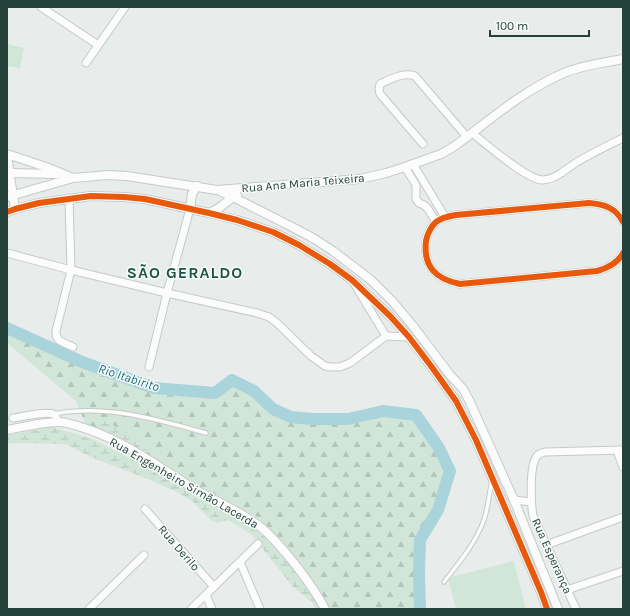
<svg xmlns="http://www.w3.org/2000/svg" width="630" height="616" font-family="Karla,sans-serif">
<defs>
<pattern id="forest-firs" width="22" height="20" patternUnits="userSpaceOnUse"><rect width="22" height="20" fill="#d1e6d8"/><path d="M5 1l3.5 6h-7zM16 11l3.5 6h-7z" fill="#b3c6ba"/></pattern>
<pattern id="wetland-marsh" width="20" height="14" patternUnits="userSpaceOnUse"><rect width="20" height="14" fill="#d1e6d8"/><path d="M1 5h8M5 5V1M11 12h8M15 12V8" fill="none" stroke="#b3c6ba"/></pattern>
</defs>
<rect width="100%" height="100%" fill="#e8edeb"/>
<!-- forest -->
<polygon fill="url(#forest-firs)" points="7,328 82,362 154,388 215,392 232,380 254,391 273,409 291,417 312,419 348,419 383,411 416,415 439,448 450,471 438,510 420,540 419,573 420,609 328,609 300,568 259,518 198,486 142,452 85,423 76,401 7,343"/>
<!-- wetland -->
<g fill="url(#wetland-marsh)">
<polygon points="105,420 169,458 166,462 100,426"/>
<polygon points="52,427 90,438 165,475 214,505 249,525 279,548 299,578 327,609 316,609 312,602 293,587 251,534 228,520 217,523 211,520 193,502 179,493 148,479 93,458 65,444 16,443 7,444 7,435"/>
</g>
<!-- pitch -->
<g fill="#d1e6d8">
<polygon points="7,44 24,48 20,68 7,66"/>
<polygon points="514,561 526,609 456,609 448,578"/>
</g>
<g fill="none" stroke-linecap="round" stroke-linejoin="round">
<!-- river -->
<polyline stroke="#a9d4db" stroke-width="12" points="7,328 82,362 154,388 215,393 232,380 254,391 273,409 291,417 312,419 348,419 383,411 416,415 439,448 450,471 438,510 420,540 419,573 420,609"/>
<defs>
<g id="service">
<path d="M54,414C105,404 157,419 206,433"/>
<path d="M444,582C459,563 475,544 484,520C488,508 489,494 492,481"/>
</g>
<g id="minor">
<polyline points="41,7 98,45"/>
<polyline points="86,63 125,7"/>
<path d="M472,133C486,144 526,179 542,180C554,180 565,170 574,164C590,154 607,146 623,138"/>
<path d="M423,144L380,94L379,89L380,84C391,79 403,72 415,76L467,137"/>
<polyline points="413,164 445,217"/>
<polyline points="405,167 416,185 416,199 419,203 424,205 428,209 436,222"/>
<path d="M69,198L71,270L56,331C55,342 65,343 73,347"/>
<path d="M623,222C616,208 604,204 589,203L456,215C450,216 442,217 436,222C431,226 427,235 426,241C423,267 436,279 460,284L597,271C608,268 618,263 623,253"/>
<polyline points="7,253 71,270 167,293 257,313 269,317 277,323 311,356 325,366 330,367 340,367 350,363 386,336 409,337"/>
<polyline points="355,285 386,336"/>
<polyline points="149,367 167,293 190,209"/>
<path d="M13,418C20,417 46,411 53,414C56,415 57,419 58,422"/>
<polyline points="617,451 623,467"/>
<polyline points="514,500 531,502"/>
<polyline points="145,509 214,587"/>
<polyline points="546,545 623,517"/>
<polyline points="240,562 260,609"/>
<polyline points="567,590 623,571"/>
<polyline points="206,595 212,609"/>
<polyline points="89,609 144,555"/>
<polyline points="191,609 258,544"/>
<path d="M576,609L533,516C531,504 529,465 537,456C539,453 542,453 545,452L623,450"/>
</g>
<g id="tertiary">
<path d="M7,154L46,167L73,178L108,175L127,176L217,190L360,179L386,173L402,168L441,154L450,149C458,144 465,138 472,133C500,111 531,87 564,73C583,65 603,63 623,59"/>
<polyline points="7,156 15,209"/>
<polyline points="10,173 58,174"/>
<polyline points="220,191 233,197 296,229 313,238 333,251 371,280 393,302 413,326 450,375 463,389 469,400 514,500 558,609"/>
<polyline points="7,197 73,178"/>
<polyline points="190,209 192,194 197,186"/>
<polyline points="7,212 15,209 39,203 91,196 124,197 145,199 209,213 237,220 273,232 299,245 330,264 352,280 390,316 409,337 431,366 456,401 476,440 541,592 547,609"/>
<polyline points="209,213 219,208 233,197 237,195"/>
<path d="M7,430C22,427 43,422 58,422C69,422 80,427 90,430C129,444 161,469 196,490C218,503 242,512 262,528C270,535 278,544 285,552C300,570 314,588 325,609"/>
</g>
</defs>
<!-- service casing -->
<use href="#service" stroke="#c5cac8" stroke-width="5.5"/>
<!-- minor casing -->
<use href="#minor" stroke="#c5cac8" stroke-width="9"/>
<!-- tertiary casing -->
<use href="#tertiary" stroke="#c5cac8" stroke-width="10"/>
<!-- service -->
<use href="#service" stroke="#fcfcfc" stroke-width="3.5"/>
<!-- minor -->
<use href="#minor" stroke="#fcfcfc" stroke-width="7"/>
<!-- tertiary -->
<use href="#tertiary" stroke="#fcfcfc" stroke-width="8"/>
<defs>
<g id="cycleway">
<polyline points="7,212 15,209 39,203 91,196 124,197 145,199 209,213 237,220 273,232 299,245 330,264 352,280 390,316 409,337 431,366 456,401 476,440 541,592 547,609"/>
<path d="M623,222C616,208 604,204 589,203L456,215C450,216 442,217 436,222C431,226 427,235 426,241C423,267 436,279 460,284L597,271C608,268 618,263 623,253"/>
</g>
</defs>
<!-- cycleway casing -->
<use href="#cycleway" stroke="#f7fbf9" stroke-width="8"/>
<!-- cycleway -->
<use href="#cycleway" stroke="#e8590c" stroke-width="6"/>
</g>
<g text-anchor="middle" stroke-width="3" stroke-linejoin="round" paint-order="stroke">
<!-- street labels -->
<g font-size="12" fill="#24423a" stroke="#f7fbf9">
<text transform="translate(303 183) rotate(-5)" y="4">Rua Ana Maria Teixeira</text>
<text transform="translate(184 483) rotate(30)" y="4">Rua Engenheiro Simão Lacerda</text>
<text transform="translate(179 548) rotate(49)" y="4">Rua Derilo</text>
<text transform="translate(552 556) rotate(66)" y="4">Rua Esperança</text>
</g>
<!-- water labels -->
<g font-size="13" font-style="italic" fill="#1c6f80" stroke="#f7fbf9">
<text transform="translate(129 377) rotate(18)" y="5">Rio Itabirito</text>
</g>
<!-- district labels -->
<g font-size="16" font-weight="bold" letter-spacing="1" fill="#1f5548" stroke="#f7fbf9">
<text x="185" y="278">SÃO GERALDO</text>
</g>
</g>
<!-- border -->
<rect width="630" height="616" fill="none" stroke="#24423a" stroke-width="16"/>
<!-- scale -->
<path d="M490 30v6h99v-6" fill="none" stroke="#24423a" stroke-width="2"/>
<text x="496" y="30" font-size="12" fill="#24423a" stroke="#f7fbf9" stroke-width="3" paint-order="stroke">100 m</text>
</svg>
